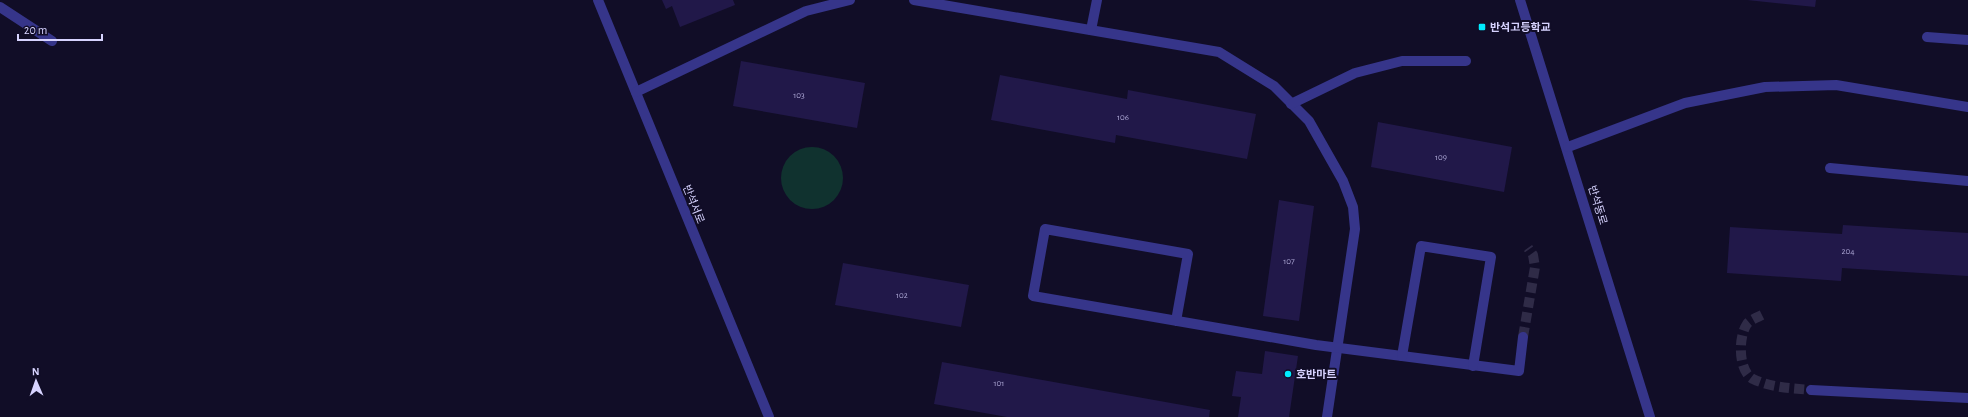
<svg xmlns="http://www.w3.org/2000/svg" width="1968" height="417" font-family="'Alegreya Sans','Noto Sans KR',sans-serif">
<rect width="100%" height="100%" fill="#110d27"/>
<!-- pitch -->
<circle fill="#10322f" cx="812" cy="178" r="31"/>
<!-- building -->
<g fill="#211849">
<polygon points="662,0 733,0 735,5 680,27 672,6 666,9"/>
<polygon points="1747,0 1816,0 1815,7"/>
<polygon points="741,61 865,83 857,128 733,106"/>
<polygon points="1000,75 1127,99 1128,90 1256,114 1247,159 1116,135 1115,143 991,120"/>
<polygon points="1378,122 1512,147 1504,192 1371,167"/>
<polygon points="1279,200 1314,206 1299,321 1263,316"/>
<polygon points="1843,225 1968,233 1968,276 1842,268 1841,281 1727,273 1730,227 1842,234"/>
<polygon points="843,263 969,285 961,327 835,305"/>
<polygon points="1265,351 1298,356 1289,417 1238,417 1241,397 1232,396 1236,371 1262,374"/>
<polygon points="942,362 1210,410 1209,417 1007,417 934,404"/>
</g>
<g fill="none" stroke-linecap="round" stroke-linejoin="round">
<!-- minor-tunnel -->
<g stroke="#2f2b47" stroke-width="10" stroke-dasharray="10 5" stroke-linecap="butt">
<path d="M1762,315C1758,317 1750,320 1747,324C1738,337 1738,371 1753,379C1772,388 1791,388 1811,390"/>
<polyline points="1523,337 1535,267 1533,255 1528,248"/>
</g>
<!-- minor -->
<g stroke="#36358a" stroke-width="10">
<polyline points="598,0 769,417"/>
<polyline points="914,0 1219,52 1274,86 1309,121 1343,181 1353,207 1355,229 1327,417"/>
<polyline points="1520,0 1650,417"/>
<polyline points="0,7 52,41"/>
<polyline points="1091,30 1097,0"/>
<polyline points="1927,37 1968,40"/>
<polyline points="636,92 806,11 850,0"/>
<polyline points="1291,104 1355,73 1402,61 1466,61"/>
<polyline points="1568,147 1685,103 1765,87 1836,85 1968,107"/>
<polyline points="1830,168 1968,181"/>
<polyline points="1176,321 1188,254 1045,229 1033,296 1316,345 1519,371 1523,337"/>
<polyline points="1402,356 1421,246 1491,257 1473,366"/>
<polyline points="1811,390 1968,398"/>
</g>
</g>
<!-- markers -->
<g fill="#00ebfe" stroke="#110d27" stroke-width="1.5">
<rect x="1478" y="23" width="8" height="8" rx="2"/>
<circle cx="1288" cy="374" r="4"/>
</g>
<g text-anchor="middle" stroke-width="4" stroke-linejoin="round" paint-order="stroke">
<!-- number labels -->
<g font-size="9" fill="#aaa4d2">
<text x="799" y="98">103</text>
<text x="1123" y="120">106</text>
<text x="1441" y="160">109</text>
<text x="1848" y="254">204</text>
<text x="1289" y="264">107</text>
<text x="902" y="298">102</text>
<text x="999" y="386">101</text>
</g>
<!-- poi labels -->
<g font-size="11" font-weight="bold" fill="#d7d3ff" stroke="#110d27" text-anchor="start">
<text x="1490" y="31">반석고등학교</text>
<text x="1296" y="378">호반마트</text>
</g>
<!-- street labels -->
<g font-size="11" fill="#d7d3ff" stroke="#110d27">
<text transform="translate(694 204) rotate(68)" y="4">반석서로</text>
<text transform="translate(1598 205) rotate(73)" y="4">반석동로</text>
</g>
</g>
<!-- north arrow -->
<g transform="translate(36 381) rotate(358)" stroke="#110d27" stroke-width="3" paint-order="stroke">
<path d="M0-3L7 15L0 10L-7 15Z" fill="#d7d3ff"/>
<text y="-6" font-size="11" font-weight="bold" text-anchor="middle" fill="#d7d3ff">N</text>
</g>
<!-- scale -->
<path d="M18 34v6h84v-6" fill="none" stroke="#d7d3ff" stroke-width="2"/>
<text x="24" y="34" font-size="12" fill="#d7d3ff" stroke="#110d27" stroke-width="3" paint-order="stroke">20 m</text>
</svg>
